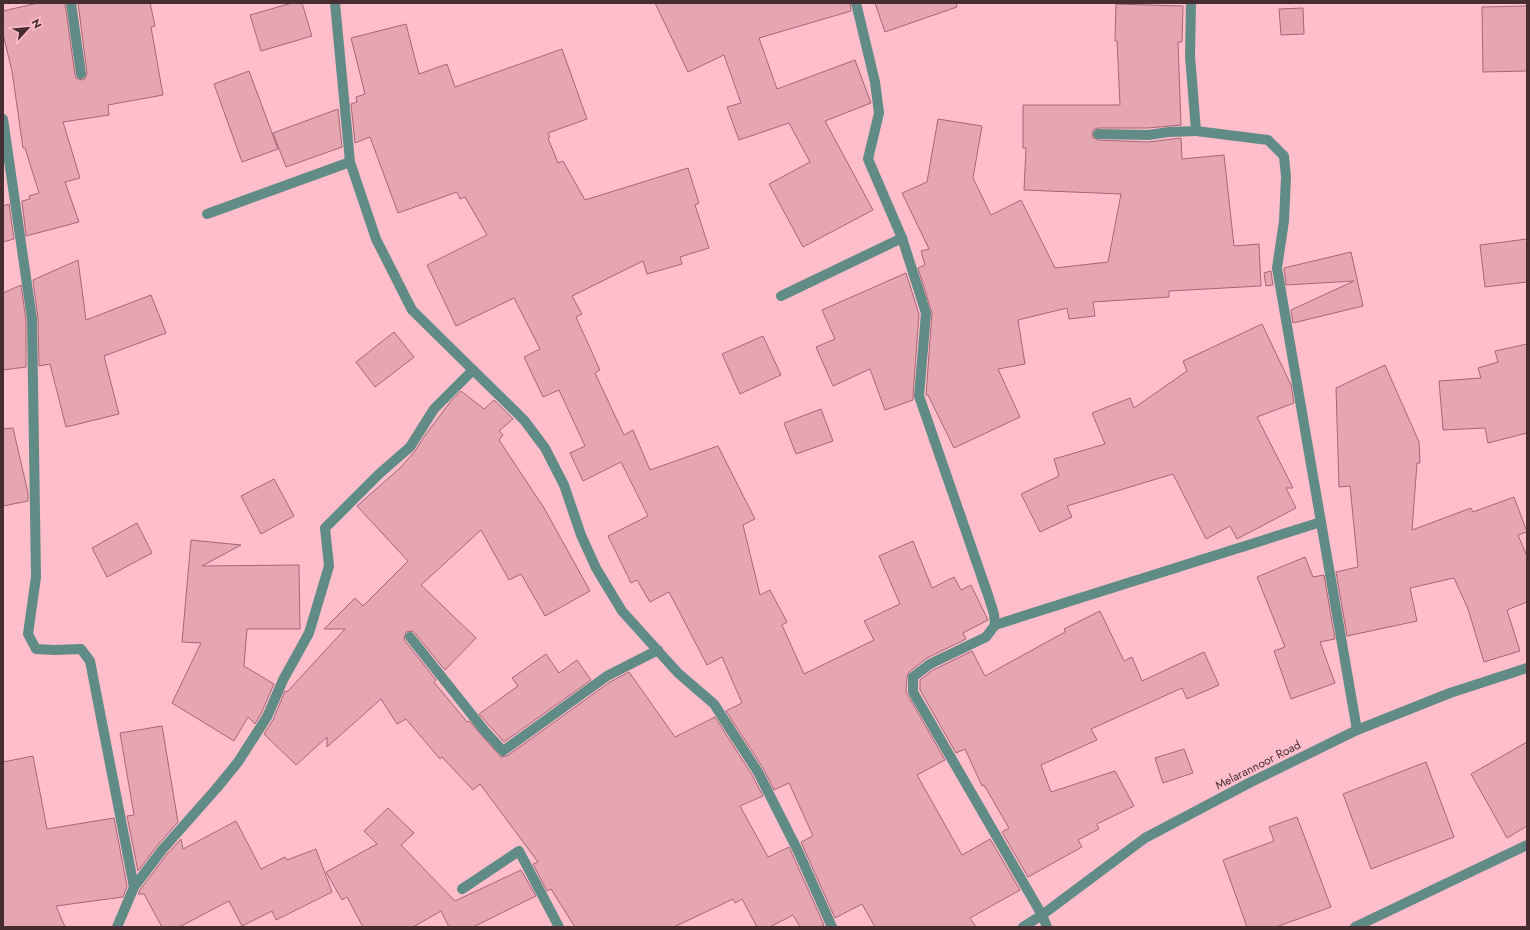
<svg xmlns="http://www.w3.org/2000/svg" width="1530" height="930" font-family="Jost,sans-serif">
<rect width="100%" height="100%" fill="#ffbeca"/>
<!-- building -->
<g fill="#e5a5b1" stroke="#a36874">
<polygon points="38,3 65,3 75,75 76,78 82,80 85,79 87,73 78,3 150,3 155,26 151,27 163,95 108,105 109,115 63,122 80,178 65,182 79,222 26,236 22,201 30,199 29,196 39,193 25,148 23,148 12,71 3,34 3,11"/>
<polygon points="292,3 302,3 312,36 261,51 250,15"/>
<polygon points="655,3 850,3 851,11 759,38 777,89 855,60 871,103 825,121 873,210 803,247 769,184 810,162 789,123 739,140 727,107 741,103 724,55 688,72"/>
<polygon points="875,3 956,3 957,7 885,32"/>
<polygon points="1116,4 1183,6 1182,42 1178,42 1181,125 1148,128 1098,128 1093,130 1092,137 1098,140 1148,142 1181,138 1182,159 1224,155 1234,246 1259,244 1261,286 1169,291 1169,297 1093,302 1095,316 1069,319 1067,308 1018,320 1025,364 998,369 1020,417 954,448 928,395 926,395 932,313 918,268 925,265 921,251 929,249 902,193 927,182 938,119 982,126 973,178 991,215 1021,200 1055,268 1108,262 1121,194 1024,190 1026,148 1023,148 1023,105 1120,105 1117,41 1115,41"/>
<polygon points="1527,6 1527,71 1483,72 1482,7"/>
<polygon points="1303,8 1304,34 1281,35 1279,9"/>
<polygon points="406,24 419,74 447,64 455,87 562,49 587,119 548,133 550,137 548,138 558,163 563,161 585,200 688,168 699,203 695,205 709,248 680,257 682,264 647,274 643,261 572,296 582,314 576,317 600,370 595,373 624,435 633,430 650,470 718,446 755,519 743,525 760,595 770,590 787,622 782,625 804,674 874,640 864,621 900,604 879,556 913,541 932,588 954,577 961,590 971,585 988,620 963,633 966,639 927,658 909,672 907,677 906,692 945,760 917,775 962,855 990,839 1020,890 970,918 976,927 875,927 862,904 835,918 801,842 813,836 789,783 774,790 763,768 726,711 742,703 722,657 707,665 669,592 650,602 637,580 631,583 608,536 648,516 621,462 583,481 570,453 585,446 559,390 543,397 524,357 540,349 514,298 456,326 427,265 487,235 465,197 460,199 457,192 398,213 370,137 355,143 351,104 357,102 356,97 365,94 351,38"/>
<polygon points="249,71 278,149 242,162 214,84"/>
<polygon points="338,109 342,147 286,167 273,133"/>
<polygon points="9,204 14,239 3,242 3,206"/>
<polygon points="1527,239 1527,282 1485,287 1480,245"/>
<polygon points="1351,252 1363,306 1293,323 1291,310 1354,281 1286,285 1284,268"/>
<polygon points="78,260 86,320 151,295 166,333 104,356 119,414 66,427 50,364 39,366 38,319 33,280"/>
<polygon points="1271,271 1273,285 1266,286 1264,273"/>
<polygon points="906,273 919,314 913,395 913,400 885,410 870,369 833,386 816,347 835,339 822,310"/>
<polygon points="21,285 26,320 26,367 3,370 3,293"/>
<polygon points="1262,324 1291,385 1294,403 1257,417 1293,488 1286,488 1296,508 1237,539 1230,526 1206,539 1173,474 1067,506 1072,517 1040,532 1021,494 1059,476 1054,459 1105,444 1092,413 1130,398 1134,408 1187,371 1183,361"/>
<polygon points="394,332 414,357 375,387 356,362"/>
<polygon points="763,336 781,375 740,394 722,354"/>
<polygon points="1527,344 1527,433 1488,443 1485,428 1443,430 1439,381 1481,378 1478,368 1498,362 1495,351"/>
<polygon points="1385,365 1419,442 1420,463 1417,463 1412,530 1471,508 1473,512 1514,497 1527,532 1518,535 1527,556 1527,602 1507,610 1520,651 1484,662 1468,609 1454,578 1410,588 1417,621 1347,636 1336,572 1358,567 1350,486 1339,487 1336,388"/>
<polygon points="461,391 484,409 494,400 513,419 499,431 503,435 499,440 544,508 590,591 545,616 521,574 509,580 481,530 421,585 476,638 445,670 413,631 406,632 404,638 405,641 436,680 434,682 467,722 469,721 501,757 507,756 610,682 629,672 675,737 715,717 752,775 763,796 740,806 768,857 789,847 824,925 820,927 800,927 793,915 770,927 757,927 742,899 735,903 733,899 674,927 575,927 551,889 547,891 533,864 538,862 480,784 473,790 442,757 440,759 406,719 397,724 381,699 327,747 327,737 296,765 264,734 273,720 285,691 287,692 345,629 324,629 355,598 363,606 408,561 357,506 400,468 415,451 426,434 451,401"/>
<polygon points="821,409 833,441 796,454 784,423"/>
<polygon points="13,428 28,493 28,501 3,506 3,429"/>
<polygon points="274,479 294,516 261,534 241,496"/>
<polygon points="137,523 152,553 107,577 92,548"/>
<polygon points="191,540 241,545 202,566 299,565 300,629 247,629 244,666 274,684 261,714 255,724 248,717 234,741 172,703 201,643 182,642"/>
<polygon points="1305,557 1313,577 1324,575 1335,639 1320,642 1335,683 1291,699 1274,651 1285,647 1257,577"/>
<polygon points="1100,611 1124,661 1132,657 1142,681 1204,652 1219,685 1187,699 1182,688 1091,729 1097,740 1041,765 1051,792 1115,771 1134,806 1097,824 1099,829 1078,840 1082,847 1028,877 1002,832 1009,828 984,785 982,786 965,749 956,753 920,690 920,680 933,670 972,651 985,676 1065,632 1064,629"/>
<polygon points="546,654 559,673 577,660 591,680 504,742 479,714 518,686 512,678"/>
<polygon points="162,726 178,822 157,846 138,871 127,816 134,815 120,733"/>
<polygon points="1527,742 1527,826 1507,838 1471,774"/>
<polygon points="1184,749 1193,773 1163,783 1155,758"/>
<polygon points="33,756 47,829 114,818 127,886 123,897 56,906 65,927 3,927 3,762"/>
<polygon points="1426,762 1454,837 1371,869 1343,794"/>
<polygon points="388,808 414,833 401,845 455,901 521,870 536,896 473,927 449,927 441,911 413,927 363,927 347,897 342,900 326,872 377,844 364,831"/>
<polygon points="1297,817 1331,907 1276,927 1247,927 1223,860 1274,841 1269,827"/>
<polygon points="236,821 261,869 285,857 287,860 316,849 332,892 276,920 272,911 242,926 229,901 179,927 162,927 144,894 138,894 140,890 167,854 181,839 183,849"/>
</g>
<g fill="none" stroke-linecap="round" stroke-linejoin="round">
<!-- minor -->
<g stroke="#618b86" stroke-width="10">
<polyline points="71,3 81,74"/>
<polyline points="335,3 350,162 376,239 412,310 473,370"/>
<polyline points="856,3 875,82 879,113 868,159 902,238 926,313 919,396 989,598 994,614 995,625 986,637 930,664 913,677 913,692 1042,915 1047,927"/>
<polyline points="3,119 32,319 36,577 28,634 36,649 54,650 81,649 90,661 134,887"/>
<polyline points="1196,131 1268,140 1284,156 1286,177 1284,221 1277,268 1357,730"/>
<polyline points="1098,134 1148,135 1169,132 1196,131 1190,56 1191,3"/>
<polyline points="207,214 350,162"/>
<polyline points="781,296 902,238"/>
<polyline points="995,625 1321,522"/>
<polyline points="410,637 484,730 503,751 607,676 658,650"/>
<polyline points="462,889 519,851 559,927"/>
<polyline points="117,927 134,887 162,850 216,789 238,762 267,717 283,680 309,633 329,566 325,528 379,474 410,447 434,409 473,370 524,420 545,448 564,485 581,535 596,568 622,611 678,673 714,704 758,772 798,851 832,927"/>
<polyline points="1023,927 1042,915 1145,838 1251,782 1357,730 1450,693 1527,668"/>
<polyline points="1355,927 1527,845"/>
</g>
</g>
<g text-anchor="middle" stroke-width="4" stroke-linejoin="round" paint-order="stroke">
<!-- street labels -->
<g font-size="12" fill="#462d32" stroke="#ffbeca">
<text transform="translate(1258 765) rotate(-27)" y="4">Melarannoor Road</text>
</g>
</g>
<!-- border -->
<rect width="1530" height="930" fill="none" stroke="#462d32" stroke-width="8"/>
<!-- north arrow -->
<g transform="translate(28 28) rotate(63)" stroke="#ffbeca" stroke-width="3" paint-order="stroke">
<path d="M0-3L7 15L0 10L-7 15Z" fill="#462d32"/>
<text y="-6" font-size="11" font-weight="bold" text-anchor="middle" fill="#462d32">N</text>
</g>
</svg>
